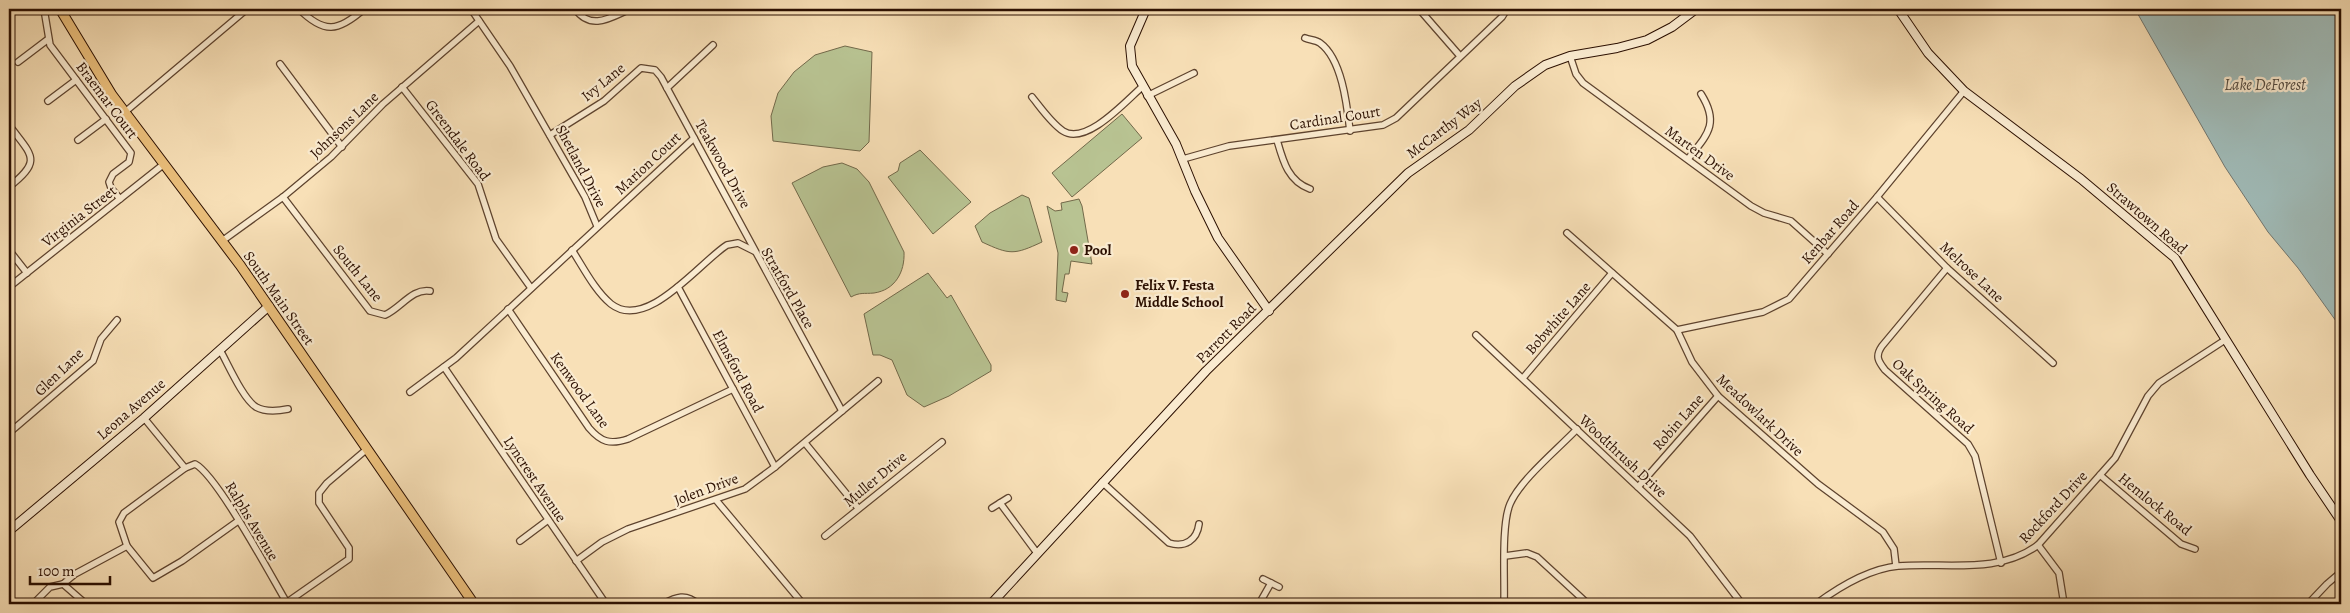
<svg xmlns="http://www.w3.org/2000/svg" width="2350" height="613" font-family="Alegreya,serif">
<rect width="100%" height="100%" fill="#f8e0b7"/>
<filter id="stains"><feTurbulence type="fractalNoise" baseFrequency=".004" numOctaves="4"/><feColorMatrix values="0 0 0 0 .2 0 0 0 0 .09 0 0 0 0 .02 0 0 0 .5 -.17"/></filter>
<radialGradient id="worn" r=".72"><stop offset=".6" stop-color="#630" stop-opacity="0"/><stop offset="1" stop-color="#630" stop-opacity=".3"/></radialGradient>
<!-- green -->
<g fill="#b8c392" stroke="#72694a">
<polygon points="845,46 872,52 869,142 860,151 773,141 771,116 778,93 794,72 815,55"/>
<polygon points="1122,114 1142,138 1072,197 1052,173"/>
<polygon points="920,150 971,202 933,234 888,177 898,171 900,163"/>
<path d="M842,163L857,169L869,182L904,252C905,272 895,290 874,293C864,294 860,292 851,297L792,183L823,167Z"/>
<path d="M1022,195L1029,198L1042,242C1014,255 1010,255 982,242L975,226L990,213Z"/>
<polygon points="1079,199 1082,206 1092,264 1071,261 1069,274 1065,274 1062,292 1068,293 1066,302 1056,300 1058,253 1047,206 1055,211 1062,210 1061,203"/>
<polygon points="928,273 947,298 951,295 991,365 991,371 949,396 924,407 907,395 892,360 880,355 873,355 864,314"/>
</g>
<!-- water -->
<polygon fill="#a0bbb8" stroke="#71766f" points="2135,9 2341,9 2341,328 2298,268 2268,232 2225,167"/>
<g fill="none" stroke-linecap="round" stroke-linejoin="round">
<defs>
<g id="street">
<polyline points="44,9 50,45 131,153 129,162 113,174 109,182 111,188 120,199"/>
<path d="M299,9C324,34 338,32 364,9"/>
<polyline points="471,9 510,66 585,197 597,226"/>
<path d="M575,9C591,31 610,18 630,9"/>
<polyline points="1419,9 1460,56"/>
<path d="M1305,38C1310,40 1316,40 1320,43C1342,59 1347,105 1350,131"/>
<polyline points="1570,56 1576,74 1583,83 1751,206 1764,213 1791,221 1828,254"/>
<polyline points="18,62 47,40"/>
<polyline points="280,64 342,147"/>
<polyline points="402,87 478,184 496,239 531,288"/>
<polyline points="667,88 713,45"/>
<polyline points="1147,96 1194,73"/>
<path d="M1032,97C1041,108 1051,123 1063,131C1086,146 1126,101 1142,87"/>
<polyline points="48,101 76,80"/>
<polyline points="125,112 247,9"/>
<path d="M9,125C32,156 43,160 9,187"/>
<polyline points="550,135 604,101 641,68 655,70 661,77 842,411"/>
<polyline points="78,140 106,119"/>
<path d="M1277,140C1283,161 1288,181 1310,189"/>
<polyline points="1183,159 1229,146 1383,125 1396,118 1502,17 1507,9"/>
<path d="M1688,159C1707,135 1720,124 1701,94"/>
<path d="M283,197L370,311L385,315C401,308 412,288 430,291"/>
<polyline points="1877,197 1947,268 2053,363"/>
<polyline points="1567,233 1677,330 1692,362 1718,396 1818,484 1883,532 1894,549 1896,566"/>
<polyline points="222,241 283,197 331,157 383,104 479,21"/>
<polyline points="9,250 27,273"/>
<path d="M572,250C583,267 595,291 611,304C647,332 700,262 727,245L738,243L754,251"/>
<path d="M1947,268L1882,346C1875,356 1878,361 1885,370L1968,444L1975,456L2001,563"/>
<polyline points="9,287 164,164"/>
<polyline points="678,287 775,467"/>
<path d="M508,309L589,428C601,442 610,445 628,439L733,389"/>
<polyline points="1677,330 1763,312 1789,299 1877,197 1964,91"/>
<polyline points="1476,335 1690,536 1742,604"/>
<path d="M220,350C228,364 243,399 256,407C265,412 278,411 288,409"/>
<polyline points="444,367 606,604"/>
<polyline points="1523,378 1612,273"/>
<polyline points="410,392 456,358 694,138"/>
<polyline points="144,418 185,468"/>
<polyline points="9,433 93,361 101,339 117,320"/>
<polyline points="805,443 858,508"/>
<polyline points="2100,475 2181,544 2195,549"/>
<path d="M1102,482L1169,543C1185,548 1197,540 1199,524"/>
<polyline points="1638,487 1718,396"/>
<polyline points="716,500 803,604"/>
<polyline points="1000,503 1037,553"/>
<polyline points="992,508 1008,498"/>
<path d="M238,521L182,561L153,578L127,546L119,522L124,513L185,468L195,464C217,475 271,576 287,603L288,604"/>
<polyline points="825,536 942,442"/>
<polyline points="520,541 548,520"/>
<polyline points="2038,545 2059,573 2064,604"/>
<polyline points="1505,556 1527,553 1537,557 1588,604"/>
<polyline points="576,561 602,542 628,529 745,489 775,467 878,381"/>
<polyline points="1263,579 1279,587"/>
<polyline points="63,584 86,604"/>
<polyline points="286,603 349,559 349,548 319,503 319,493 327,483 367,449"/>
<polyline points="33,604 50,587 63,584 75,574 127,546"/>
<path d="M663,604C676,597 686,593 698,604"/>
<polyline points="1259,604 1271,583"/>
<path d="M1504,604C1505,580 1501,525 1510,504C1520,480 1558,449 1577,429"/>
<path d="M1816,604C1839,587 1868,569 1898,566C1945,562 1998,575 2038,545L2115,458L2148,396L2159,383L2225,340"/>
<polyline points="2308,604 2327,584 2341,572"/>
</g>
<g id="secondary">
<polyline points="1146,9 1130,46 1132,66 1176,144 1195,191 1218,238 1269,311"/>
<polyline points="1898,9 1928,53 1964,91 2081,179 2175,258 2310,475 2341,521"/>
<polyline points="9,531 144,418 269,306"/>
<polyline points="991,604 1206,371 1408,173 1469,130 1515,86 1545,65 1570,56 1617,48 1647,40 1672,27 1696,9"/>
</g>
<polyline id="primary" points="60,9 112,95 240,265 474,604"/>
</defs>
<!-- street casing -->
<use href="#street" stroke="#5e432e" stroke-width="8"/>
<!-- secondary casing -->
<use href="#secondary" stroke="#2b0f01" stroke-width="10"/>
<!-- primary casing -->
<use href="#primary" stroke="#2b0f01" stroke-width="11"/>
<!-- street -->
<use href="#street" stroke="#faebd0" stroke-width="5.5"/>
<!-- secondary -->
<use href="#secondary" stroke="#faebd0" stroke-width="8"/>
<!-- primary -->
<use href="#primary" stroke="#ecc07c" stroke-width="9"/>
</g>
<!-- markers -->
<g fill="#8f2418" stroke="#faebd0" stroke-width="2">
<circle cx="1074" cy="250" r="5"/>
<circle cx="1125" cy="294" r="5"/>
</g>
<g text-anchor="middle" stroke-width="4.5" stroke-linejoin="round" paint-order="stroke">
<!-- street labels -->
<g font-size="15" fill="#2b0f01" stroke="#faebd0">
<text transform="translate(603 82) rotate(-39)" y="5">Ivy Lane</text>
<text transform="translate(107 100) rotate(53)" y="5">Braemar Court</text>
<text transform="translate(1335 118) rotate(-9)" y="5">Cardinal Court</text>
<text transform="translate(344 125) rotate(-44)" y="5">Johnsons Lane</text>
<text transform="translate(1444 128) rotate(-37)" y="5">McCarthy Way</text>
<text transform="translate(458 140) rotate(53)" y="5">Greendale Road</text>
<text transform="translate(1700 153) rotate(36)" y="5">Marten Drive</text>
<text transform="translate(648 163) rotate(-43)" y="5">Marion Court</text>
<text transform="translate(723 164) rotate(61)" y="5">Teakwood Drive</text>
<text transform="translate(581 166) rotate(62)" y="5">Shetland Drive</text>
<text transform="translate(79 216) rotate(-38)" y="5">Virginia Street</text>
<text transform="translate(2147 218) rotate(41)" y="5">Strawtown Road</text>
<text transform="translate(1830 232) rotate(-49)" y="5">Kenbar Road</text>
<text transform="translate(1972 272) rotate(43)" y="5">Melrose Lane</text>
<text transform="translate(358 273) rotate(51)" y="5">South Lane</text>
<text transform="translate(788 288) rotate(60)" y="5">Stratford Place</text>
<text transform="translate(279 298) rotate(55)" y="5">South Main Street</text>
<text transform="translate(1558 318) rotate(-49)" y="5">Bobwhite Lane</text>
<text transform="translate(1226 333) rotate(-45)" y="5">Parrott Road</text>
<text transform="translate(738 371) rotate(62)" y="5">Elmsford Road</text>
<text transform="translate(59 372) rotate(-44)" y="5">Glen Lane</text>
<text transform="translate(580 390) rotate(54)" y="5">Kenwood Lane</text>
<text transform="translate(1933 396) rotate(42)" y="5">Oak Spring Road</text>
<text transform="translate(131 409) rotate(-41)" y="5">Leona Avenue</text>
<text transform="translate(1760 415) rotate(43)" y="5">Meadowlark Drive</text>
<text transform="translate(1678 422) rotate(-49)" y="5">Robin Lane</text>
<text transform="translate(1623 456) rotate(43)" y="5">Woodthrush Drive</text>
<text transform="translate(535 479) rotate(56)" y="5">Lyncrest Avenue</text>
<text transform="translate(875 479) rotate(-40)" y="5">Muller Drive</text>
<text transform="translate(706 489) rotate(-20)" y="5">Jolen Drive</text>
<text transform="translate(2155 504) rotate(39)" y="5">Hemlock Road</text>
<text transform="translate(2053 507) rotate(-47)" y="5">Rockford Drive</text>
<text transform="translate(252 521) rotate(59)" y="5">Ralphs Avenue</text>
</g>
<!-- poi labels -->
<g font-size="15" font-weight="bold" fill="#2b0f01" stroke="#faebd0" text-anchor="start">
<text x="1084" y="255">Pool</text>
<text x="1135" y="290">Felix V. Festa<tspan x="1135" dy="17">Middle School</tspan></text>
</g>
<!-- water labels -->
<g font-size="16" font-style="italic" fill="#544b41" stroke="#faebd0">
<text x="2265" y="90">Lake DeForest</text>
</g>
</g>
<!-- margin -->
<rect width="2350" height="613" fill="none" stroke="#f8e0b7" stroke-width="30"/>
<rect x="10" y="10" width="2330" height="593" fill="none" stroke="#2b0f01" stroke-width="2.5"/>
<rect x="15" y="15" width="2320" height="583" fill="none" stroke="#2b0f01"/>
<!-- scale -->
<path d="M30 576v8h80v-8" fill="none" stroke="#2b0f01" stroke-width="2.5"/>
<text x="38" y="576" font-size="15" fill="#2b0f01" stroke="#faebd0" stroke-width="4" paint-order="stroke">100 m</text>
<rect width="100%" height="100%" filter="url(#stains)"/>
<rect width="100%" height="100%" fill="url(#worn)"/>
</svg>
